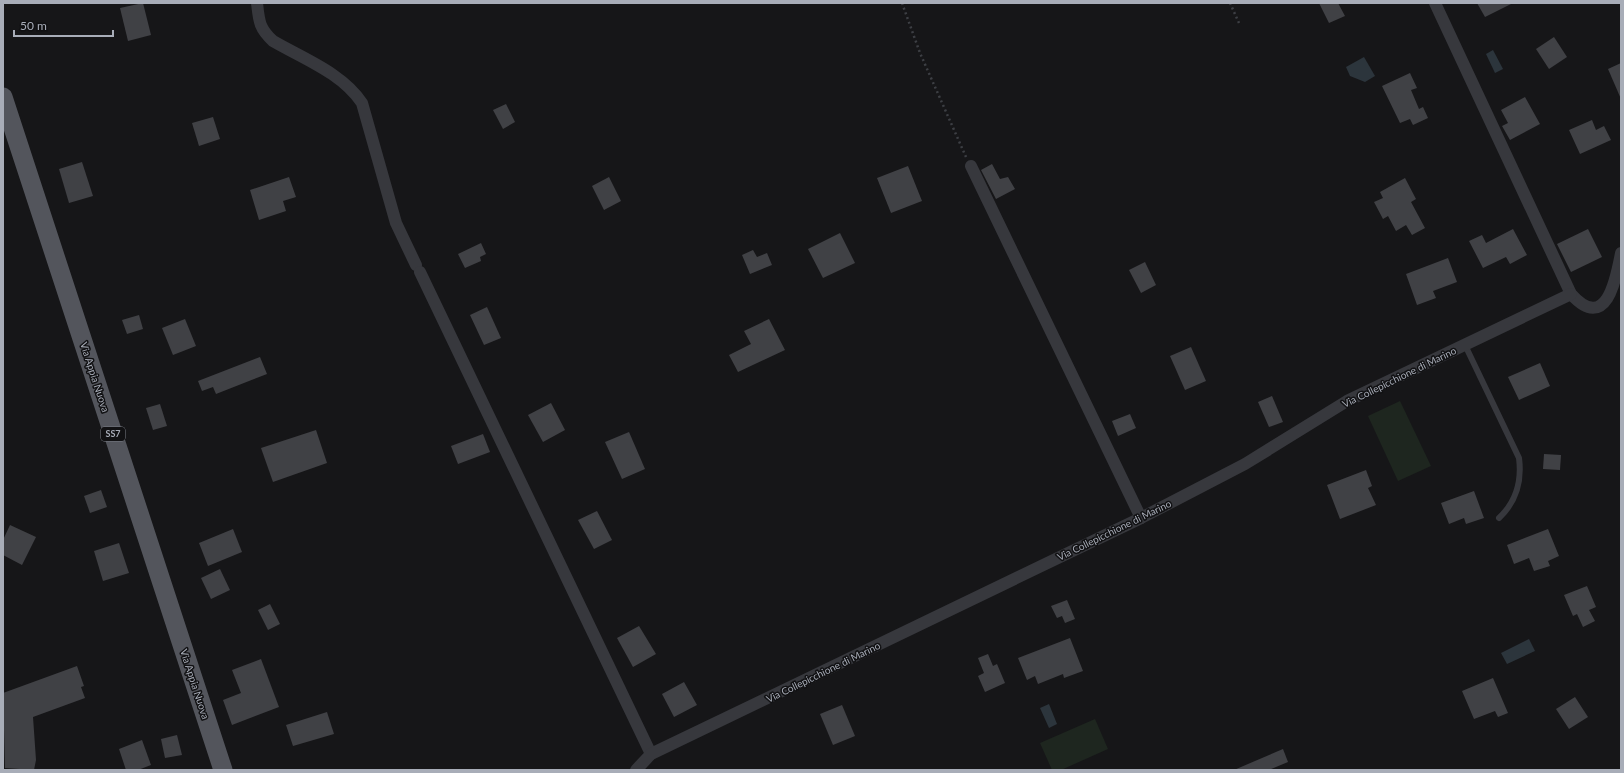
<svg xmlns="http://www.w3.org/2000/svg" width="1624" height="773" font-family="Lato,sans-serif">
<rect width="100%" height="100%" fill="#161618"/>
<!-- green -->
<g fill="#1e261f">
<polygon points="1400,401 1431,466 1398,481 1368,416"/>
<polygon points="1095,719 1108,749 1061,770 1052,770 1040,743"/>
</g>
<!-- water -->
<g fill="#2c353c">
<polygon points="1493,50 1503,69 1495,73 1486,54"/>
<polygon points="1364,57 1375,76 1365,82 1350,76 1346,67"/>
<polygon points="1529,639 1535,651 1507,664 1501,653"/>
<polygon points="1049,704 1057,724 1049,728 1040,708"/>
</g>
<!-- building -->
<g fill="#404145">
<polygon points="143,3 151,35 128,41 120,8"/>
<polygon points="1319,3 1338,3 1345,16 1329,23"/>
<polygon points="1477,3 1513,3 1485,17"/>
<polygon points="1554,37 1567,57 1549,69 1536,49"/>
<polygon points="1621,63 1621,99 1608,69"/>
<polygon points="1410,73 1417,88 1411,90 1419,109 1423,107 1428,118 1413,125 1410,119 1400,123 1382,86"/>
<polygon points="1525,97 1540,124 1510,140 1502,126 1508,123 1501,110"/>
<polygon points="506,104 515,122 503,129 493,110"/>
<polygon points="213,117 220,139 199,146 192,123"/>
<polygon points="1592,120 1596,130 1604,126 1611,140 1580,154 1569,130"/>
<polygon points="82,162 93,196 69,203 59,169"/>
<polygon points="992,164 1000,179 1008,177 1015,189 996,199 981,170"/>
<polygon points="908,166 922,201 891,213 877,178"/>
<polygon points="289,177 296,197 283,201 286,211 259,220 250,190"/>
<polygon points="609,177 621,201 604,210 592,186"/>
<polygon points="1405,178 1416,199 1411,202 1425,228 1412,235 1406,225 1396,231 1388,216 1383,219 1374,202 1383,198 1380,192"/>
<polygon points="1513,229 1527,255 1510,264 1506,257 1483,268 1469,241 1482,235 1486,243"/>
<polygon points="1588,229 1602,257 1571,272 1557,244"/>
<polygon points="840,233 855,263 823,278 808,249"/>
<polygon points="481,243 486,254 480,257 481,261 465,268 458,254"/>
<polygon points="753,250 757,257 767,253 772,265 750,274 742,255"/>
<polygon points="1448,258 1457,282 1433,291 1436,298 1417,305 1406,274"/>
<polygon points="1145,262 1156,285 1141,293 1129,270"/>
<polygon points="487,307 501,338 484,345 470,315"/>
<polygon points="139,315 143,329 127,334 122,320"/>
<polygon points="185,319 196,346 173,355 162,328"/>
<polygon points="769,319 785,350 738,372 729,355 751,344 744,331"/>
<polygon points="1191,347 1206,381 1185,390 1170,356"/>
<polygon points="260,357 267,374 216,394 213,387 202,391 198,381"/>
<polygon points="1540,363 1550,386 1519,400 1508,377"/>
<polygon points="1272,396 1283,422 1269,427 1258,402"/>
<polygon points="551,403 565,430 543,442 528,415"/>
<polygon points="160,404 167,426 153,430 146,408"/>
<polygon points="1130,414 1136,428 1118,436 1112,421"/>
<polygon points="316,430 327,463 273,482 261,448"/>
<polygon points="629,432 645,469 622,479 605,442"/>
<polygon points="483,434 490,452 458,464 451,446"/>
<polygon points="1544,454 1561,455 1560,470 1543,469"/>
<polygon points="1366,470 1372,486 1368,488 1376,505 1340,519 1327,485"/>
<polygon points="101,490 107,507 90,513 84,496"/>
<polygon points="1474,491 1484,518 1466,524 1464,518 1449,524 1441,503"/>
<polygon points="597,511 612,540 594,549 578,520"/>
<polygon points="10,525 36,537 22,565 3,555 3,540"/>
<polygon points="233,529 242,552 208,566 199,543"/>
<polygon points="1548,529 1559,556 1548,561 1550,566 1534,571 1529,558 1514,564 1507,545"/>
<polygon points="119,543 129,573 103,581 94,551"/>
<polygon points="220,569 230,590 211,599 201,578"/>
<polygon points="1587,586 1596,607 1589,610 1595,621 1583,627 1577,614 1573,616 1564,595"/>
<polygon points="1067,600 1075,619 1065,623 1062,616 1057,618 1051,606"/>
<polygon points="270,604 280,624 268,630 258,610"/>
<polygon points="639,626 656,654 633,667 617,638"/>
<polygon points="1070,638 1083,671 1064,678 1063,674 1038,684 1035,676 1027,680 1018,658"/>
<polygon points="988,654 993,666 997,664 1005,683 985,692 978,676 984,673 978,658"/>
<polygon points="261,659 279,707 232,725 223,700 241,693 232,670"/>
<polygon points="77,666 84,686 81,687 85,698 33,717 36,760 34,770 5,768 3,693"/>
<polygon points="1493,678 1508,713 1498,717 1495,711 1474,719 1462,691"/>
<polygon points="684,682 697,705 674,717 662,694"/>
<polygon points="1575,697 1588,717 1569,729 1556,709"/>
<polygon points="842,705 855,736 833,745 820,714"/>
<polygon points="327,712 334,734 293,746 286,725"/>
<polygon points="177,735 182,755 165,758 161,739"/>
<polygon points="142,740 151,765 138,770 126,770 119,749"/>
<polygon points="1283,749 1288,762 1269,770 1234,770"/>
</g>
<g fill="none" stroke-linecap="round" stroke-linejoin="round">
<!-- path -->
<g stroke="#3d3f44" stroke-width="2.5" stroke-dasharray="2 3" stroke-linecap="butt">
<polyline points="902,3 920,53 966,157"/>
<polyline points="1230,3 1239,23"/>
</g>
<!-- lane -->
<path stroke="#37383d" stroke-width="6" d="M1465,345L1519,458C1522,481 1516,502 1499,518"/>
<!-- street -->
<g stroke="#37383d" stroke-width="12">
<path d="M257,3C259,21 259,28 273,41C304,59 342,73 362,103L396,223L416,265"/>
<path d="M1435,3L1571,294C1606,333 1616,280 1621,253"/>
<polyline points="971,166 1141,518"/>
<polyline points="420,272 651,754"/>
<polyline points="636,770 651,754 1141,518 1245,464 1347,401 1571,294"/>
</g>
<!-- primary -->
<polyline stroke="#53555c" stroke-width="19" points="3,97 223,770"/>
</g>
<g text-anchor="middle" stroke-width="3" stroke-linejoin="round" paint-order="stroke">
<!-- shield labels -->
<rect fill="#111113" stroke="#7b7e86" stroke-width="1" x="101" y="427" width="24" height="14" rx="3"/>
<g font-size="9" font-weight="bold" fill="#a8adb8">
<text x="113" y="437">SS7</text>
</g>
<!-- street labels -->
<g font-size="10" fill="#a8adb8" stroke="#111113">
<text transform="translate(95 377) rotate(72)" y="4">Via Appia Nuova</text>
<text transform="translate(1399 377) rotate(-26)" y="4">Via Collepicchione di Marino</text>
<text transform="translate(1114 530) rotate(-26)" y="4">Via Collepicchione di Marino</text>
<text transform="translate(823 672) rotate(-26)" y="4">Via Collepicchione di Marino</text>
<text transform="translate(195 684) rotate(72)" y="4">Via Appia Nuova</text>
</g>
</g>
<!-- border -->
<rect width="1624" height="773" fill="none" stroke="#a8adb8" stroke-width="8"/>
<!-- scale -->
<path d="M14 30v6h99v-6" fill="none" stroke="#a8adb8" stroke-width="2"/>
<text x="20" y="30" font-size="12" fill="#a8adb8" stroke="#111113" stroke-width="3" paint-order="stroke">50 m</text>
</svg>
